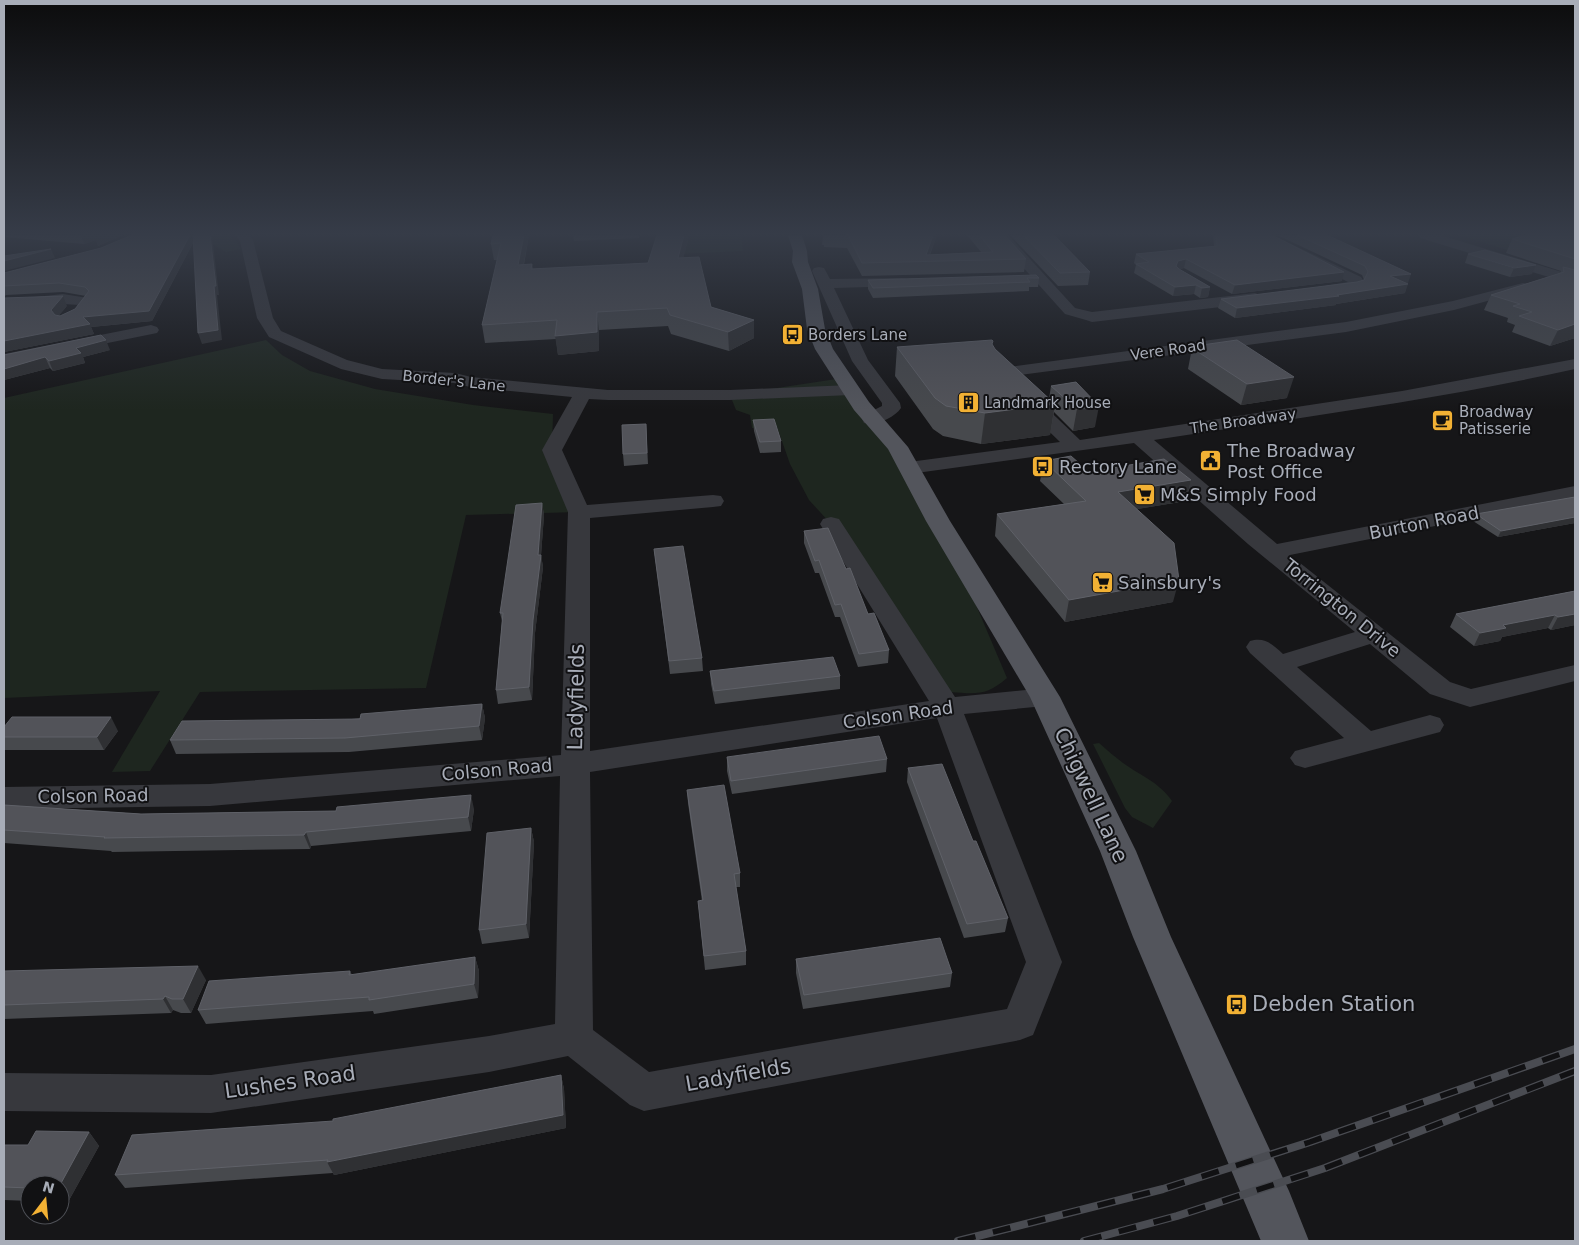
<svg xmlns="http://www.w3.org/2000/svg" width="1579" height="1245" font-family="'DejaVu Sans',sans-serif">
<rect width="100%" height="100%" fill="#161618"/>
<!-- green -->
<g fill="#1e261f">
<polygon points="162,235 227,235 236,241 241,249 226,252 205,240"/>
<polygon points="665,235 741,235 743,251 656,255"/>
<polygon points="1459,235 1536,235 1548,239 1507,250"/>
<polygon points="266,340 282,355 310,371 375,389 473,405 553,414 552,450 579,512 466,515 426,688 200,692 150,771 112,772 160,691 4,698 4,398"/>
<path d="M843,378L945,532L1007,678C986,696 977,694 950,692L831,524L809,500L790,464L777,427L752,428L750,415L736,410L730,395Z"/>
<path d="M1099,743C1107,750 1115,757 1123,763C1141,776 1159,782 1172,801L1153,828L1132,817L1125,808L1093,744Z"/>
</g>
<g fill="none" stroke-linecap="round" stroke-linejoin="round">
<!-- minor -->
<g fill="#37383d" fill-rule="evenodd">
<path d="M235,235H249L253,240L273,318L281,331L347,360L382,369L455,373L471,377L608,390H730L851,385L857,386L860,390L857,394L851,395L730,400H608L589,399L562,450L587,505L713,495L721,496L724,501L721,506L713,507L590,518V751L929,701L820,524L823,519L831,517L839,519L955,697L1045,688L1055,691L1059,697L1055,703L1045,706L964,714L1062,962L1033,1035L1020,1040L644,1111L630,1105L568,1056L489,1072L211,1113L4,1111V1073L211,1075L489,1036L555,1024L560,776L210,806L4,809V787L210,784L561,755L568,512L542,450L572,397L470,387L454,383L382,379L341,369L269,337L257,318L240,241ZM937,718L1026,962L1007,1009L649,1072L593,1030L590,772Z"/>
<polygon points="994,235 1008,235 1075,308 1092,312 1255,293 1260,295 1263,298 1260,301 1255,303 1092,322 1086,320 1065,314"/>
<path d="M1255,235H1272L1361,277L1363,280L1359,289C1347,292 1331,296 1319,293L1317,290L1319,287L1348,282Z"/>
<polygon points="1419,235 1440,235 1575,276 1575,285 1420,238"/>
<path d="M819,267L824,268L830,279L902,278L907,279L909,282L907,285L902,286L834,288L868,360L900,403L901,408C894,418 876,426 864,423L862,419L864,415L882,406V403L852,361L812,271L814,268Z"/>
<path d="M1523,283L1528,284L1530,287L1528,290L1454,310L1346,332L1013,376L1080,440L1402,391L1575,359V369C1436,400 1295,418 1154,440L1277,544L1575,486V498L1290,555L1450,682L1471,689L1575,665V681L1470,707L1430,694L1370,644L1297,667L1371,731L1430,715L1440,718L1444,725L1440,732L1305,768L1295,765L1290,758L1295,751L1344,738L1250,653L1246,647L1250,641C1265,637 1272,644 1283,654L1355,632L1248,544L1134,443L909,474L902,472L899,468L902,464L909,462L1060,442L993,377L990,373L993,369L1346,322L1453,301Z"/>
<path d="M63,294L88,298L91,301L88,304C80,306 72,304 63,304C51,303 38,307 26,304L23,301L26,298Z"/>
<polygon points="151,325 157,327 159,330 157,333 4,364 4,354"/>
</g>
<!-- major -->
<polygon fill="#53555c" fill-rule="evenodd" points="788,235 802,235 807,251 808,262 818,289 825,329 833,349 869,402 908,447 950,521 1060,697 1136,851 1171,937 1289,1191 1309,1241 1261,1241 1133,937 1100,851 1030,697 926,521 888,449 854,410 815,349 807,329 802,289 792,262 793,251"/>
<defs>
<g id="rail">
<polyline points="958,1241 1163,1189 1310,1142 1575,1049"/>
<polyline points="1084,1241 1177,1216 1325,1168 1575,1071"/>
</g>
</defs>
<!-- rail casing -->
<use href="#rail" stroke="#4a4c52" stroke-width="8"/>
<!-- rail -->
<use href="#rail" stroke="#111113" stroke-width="5.5" stroke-dasharray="18" stroke-linecap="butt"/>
</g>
<!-- wall -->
<g fill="#47494d">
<polygon points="4,235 123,235 98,246 96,240 84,244 4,237"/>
<polygon points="132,235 190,235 193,243 152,321 91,327 94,334 4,352 67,306 59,315 60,316 75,309 86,296 63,292 6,295 4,297 4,273 101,248"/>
<polygon points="529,235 524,265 532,264 533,269 648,263 657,235 687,235 688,240 683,258 711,307 754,320 754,338 729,351 671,334 668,326 599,330 599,351 558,355 556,339 485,343 482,325 497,260 494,260 491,244"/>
<polygon points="573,235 639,235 639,238 574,241"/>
<polygon points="823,235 937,235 930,255 981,252 967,235 1005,235 1026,259 1024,272 862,276 847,248 824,247 824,245 822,245"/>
<polygon points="1010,235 1054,235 1090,272 1088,285 1058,286"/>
<polygon points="1213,235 1272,235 1342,281 1232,294 1184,268 1179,269 1210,287 1208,297 1200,298 1194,294 1173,296 1134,273 1136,265 1134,263 1136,254 1214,246"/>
<polygon points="1277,235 1327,235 1408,283 1406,283 1405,293 1336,304 1336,305 1235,318 1218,308 1221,299 1357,282 1364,280 1362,275"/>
<polygon points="1575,235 1575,338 1550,346 1512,332 1515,325 1507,322 1508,318 1484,310 1491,295 1560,273 1561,271 1506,253 1512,239"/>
<polygon points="1468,254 1532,274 1510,277 1465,263"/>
<polygon points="1039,278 1038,287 1029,287 1029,291 873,298 868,289 868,280"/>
<polygon points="1202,345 1287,398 1241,405 1188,369 1192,348 1201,347"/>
<polygon points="993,346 995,349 1049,399 1051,386 1076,382 1095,427 1073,431 1054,412 1050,435 981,444 943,436 933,429 895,376 897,347"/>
<polygon points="110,350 83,357 85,363 53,371 50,368 4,380 4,355"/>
<polygon points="753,420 781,441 781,452 760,453 754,431"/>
<polygon points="646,424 648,464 624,466 623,454"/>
<polygon points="1044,461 1089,472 1191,480 1186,501 1137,509 1173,602 1065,622 995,536 997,514 1064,504 1040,481"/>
<polygon points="1575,497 1575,523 1498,537 1473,521 1476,514"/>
<polygon points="542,503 544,515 541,555 543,567 535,633 532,700 498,704 496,690 502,621 500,613"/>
<polygon points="804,531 846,569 868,614 889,650 888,663 858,667 840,617 835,617 819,573 815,573 804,543"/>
<polygon points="654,549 702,658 703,671 670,674"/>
<polygon points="1575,591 1575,625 1551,630 1548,628 1502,637 1500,641 1474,646 1450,627 1456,614"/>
<polygon points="710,671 840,676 840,689 715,704 711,684"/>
<polygon points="482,704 485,718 482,740 349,752 176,754 170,740"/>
<polygon points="4,727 118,731 104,750 4,750"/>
<polygon points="727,757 887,759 886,772 732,794 727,771"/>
<polygon points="908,768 1008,918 1005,932 964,938 907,782"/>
<polygon points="687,790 740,873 740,887 736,887 746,951 746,965 705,970 698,901 702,901 688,803"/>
<polygon points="4,805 141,814 474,809 471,831 311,846 310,849 112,852 111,851 4,843"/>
<polygon points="531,828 534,842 529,938 482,944 479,930"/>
<polygon points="475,957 479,971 478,998 374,1014 373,1011 206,1024 198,1010 350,971 352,975"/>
<polygon points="796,959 952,973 950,987 803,1009 796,973"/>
<polygon points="4,971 206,980 191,1013 181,1013 173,1010 171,1013 4,1019"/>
<polygon points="561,1075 564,1089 566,1128 334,1175 333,1173 125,1188 115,1175 333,1121"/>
<polygon points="89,1132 99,1146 68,1202 60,1202 60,1185 30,1185 30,1201 4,1200 4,1145 28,1145"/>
</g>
<!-- shaded-wall -->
<g fill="#2f3033">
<polygon points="81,235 123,235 98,246 96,240 84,244"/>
<polygon points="190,235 193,243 152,321 91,327 94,334 4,352 4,341 83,317"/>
<polygon points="210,235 212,235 219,295 217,295 222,340 202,344 198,333 214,286"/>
<polygon points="524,235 529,235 520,282 518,265"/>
<polygon points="684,235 687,235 688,240 679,275 678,258"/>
<polygon points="933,235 937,235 927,261 926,255"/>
<polygon points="51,249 55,258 4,271 4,261"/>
<polygon points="1186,259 1184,268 1176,270 1176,266 1178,261"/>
<polygon points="1536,265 1532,274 1510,277 1514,268"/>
<polygon points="1344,272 1342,281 1232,294 1235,285"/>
<polygon points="1411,274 1408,283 1387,285 1390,276"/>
<polygon points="1408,284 1405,293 1336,304 1336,305 1235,318 1237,308"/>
<polygon points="1196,285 1194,294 1173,296 1175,287"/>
<polygon points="1210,287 1208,297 1200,298 1202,288"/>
<polygon points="63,296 67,306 55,320 51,310"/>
<polygon points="597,312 599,330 599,351 558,355 555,336"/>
<polygon points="754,320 754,338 729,351 728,332"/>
<polygon points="1575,324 1575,338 1550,346 1558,330"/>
<polygon points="106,340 110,350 83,357 85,363 53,371 49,361 76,348"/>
<polygon points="45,357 50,368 4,380 4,369"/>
<polygon points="1294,377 1287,398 1241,405 1247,384"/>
<polygon points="1055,404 1050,435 981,444 985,413"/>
<polygon points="1099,406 1095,427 1073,431 1077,409"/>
<polygon points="1191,480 1186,501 1114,513 1118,492"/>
<polygon points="542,503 544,515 541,556 541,555 543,567 535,633 532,700 529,687 533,620"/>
<polygon points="1575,517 1575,523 1498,537 1501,531"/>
<polygon points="1179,580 1173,602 1065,622 1069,600"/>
<polygon points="1575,614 1575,625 1551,630 1558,617"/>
<polygon points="1555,615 1548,628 1502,637 1500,641 1474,646 1480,633 1503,625"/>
<polygon points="482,704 485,718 482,740 479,726"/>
<polygon points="111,717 118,731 104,750 97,737"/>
<polygon points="471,795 474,809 471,831 468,817"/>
<polygon points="531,828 534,842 529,938 526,924"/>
<polygon points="306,832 311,846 310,849 304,835"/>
<polygon points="475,957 479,971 478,998 474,984"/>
<polygon points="198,966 206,980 191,1013 183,999"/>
<polygon points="165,996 173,1010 171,1013 163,999"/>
<polygon points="561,1075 564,1089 566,1128 334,1175 327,1162"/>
<polygon points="89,1132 99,1146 68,1202 60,1192 60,1185"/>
</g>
<!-- building -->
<g fill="#525359" stroke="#5f6168">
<polygon points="132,235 190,235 149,311 83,317 90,324 4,341 4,298 63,296 51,310 55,315 60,316 75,309 89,291 85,287 59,283 4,286 4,273 101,248"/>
<polygon points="193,235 210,235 216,286 214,286 218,330 198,333"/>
<polygon points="493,235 524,235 518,265 532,264 531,269 648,263 657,235 684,235 678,258 699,257 711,307 754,320 728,332 670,315 667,308 597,312 597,332 555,336 557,320 482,325 501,243 491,244"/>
<polygon points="846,235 933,235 926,255 993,252 979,235 1005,235 1026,259 862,263 848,235"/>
<polygon points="1023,235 1054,235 1090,272 1060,273"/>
<polygon points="1216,235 1272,235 1344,272 1235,285 1186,259 1178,261 1176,266 1179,269 1210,287 1202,288 1196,285 1175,287 1136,264 1149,262 1136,254 1217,246"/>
<polygon points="1297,235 1327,235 1411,274 1390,276 1408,284 1337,295 1339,296 1237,308 1221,299 1357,282 1364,280 1368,272 1365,266"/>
<polygon points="1526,235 1575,235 1575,259 1512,239"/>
<polygon points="51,249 4,261 4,256"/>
<polygon points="1485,250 1536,265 1514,268 1468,254"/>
<polygon points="1563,267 1575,270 1575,324 1558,330 1519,316 1532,312 1513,306 1520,304 1491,295 1564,272"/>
<polygon points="1036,275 1039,278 1027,278 1030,282 873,288 868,280"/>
<polygon points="101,335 106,340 76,348 81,353 49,361 45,357 4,369 4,355"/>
<polygon points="992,340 993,341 992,344 995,349 1055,404 985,413 946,406 935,398 897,347"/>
<polygon points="1237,340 1294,377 1247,384 1192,348 1205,347 1202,345"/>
<polygon points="1076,382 1099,406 1077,409 1051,386"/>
<polygon points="774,419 781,441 760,442 753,420"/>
<polygon points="646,424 647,453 623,454 622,425"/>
<polygon points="1071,456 1089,472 1164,459 1191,480 1118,492 1174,543 1179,580 1069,600 997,514 1086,501 1044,461"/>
<polygon points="1575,497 1575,517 1501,531 1476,514"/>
<polygon points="542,503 538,555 541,555 533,620 529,687 496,690 503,613 500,613 516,505"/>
<polygon points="828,528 846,569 850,568 868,614 874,613 889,650 859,654 841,604 835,605 819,560 815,561 804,531"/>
<polygon points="683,546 702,658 669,661 654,549"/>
<polygon points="1575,591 1575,614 1558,617 1555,615 1503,625 1506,628 1480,633 1456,614"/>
<polygon points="833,657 840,676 714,691 710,671"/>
<polygon points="482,704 479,726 345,738 170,740 182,721 360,719 361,714"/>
<polygon points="12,717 111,717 97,737 4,737 4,727"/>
<polygon points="879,736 887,759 731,781 727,757"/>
<polygon points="942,764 973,841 976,841 1008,918 967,924 908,768"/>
<polygon points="724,785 740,873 734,874 746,951 704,956 698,901 703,900 687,790"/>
<polygon points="471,795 468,817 306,832 304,835 104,838 105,837 4,830 4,805 141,814 336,811 337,807"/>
<polygon points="531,828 526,924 479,930 487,833"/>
<polygon points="940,938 952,973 804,995 796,959"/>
<polygon points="475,957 474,984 369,1000 369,997 198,1010 209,981 350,971 349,975"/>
<polygon points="198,966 183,999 172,999 165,996 163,999 4,1005 4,971"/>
<polygon points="561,1075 563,1115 327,1162 328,1160 115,1175 132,1135 333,1121 333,1119"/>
<polygon points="36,1131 89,1132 60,1185 30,1185 30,1188 4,1187 4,1145 28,1145"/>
</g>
<!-- sky -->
<linearGradient id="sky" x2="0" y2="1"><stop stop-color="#0c0c0d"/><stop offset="0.57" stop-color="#363c48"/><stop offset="1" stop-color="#363c48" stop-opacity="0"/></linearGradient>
<rect width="1579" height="410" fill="url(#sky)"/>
<!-- icons -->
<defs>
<symbol id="bus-square" viewBox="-11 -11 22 22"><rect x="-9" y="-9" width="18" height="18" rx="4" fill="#f2b134" stroke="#111113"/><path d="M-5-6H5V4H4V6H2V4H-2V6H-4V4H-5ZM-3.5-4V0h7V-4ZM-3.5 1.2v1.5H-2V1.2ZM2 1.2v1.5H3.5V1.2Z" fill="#111"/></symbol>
<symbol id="building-square" viewBox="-11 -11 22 22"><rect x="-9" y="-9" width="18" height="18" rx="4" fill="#f2b134" stroke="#111113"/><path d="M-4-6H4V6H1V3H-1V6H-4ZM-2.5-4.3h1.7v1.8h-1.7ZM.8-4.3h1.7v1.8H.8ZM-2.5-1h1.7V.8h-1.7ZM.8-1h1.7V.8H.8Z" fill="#111"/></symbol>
<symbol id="cafe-square" viewBox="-11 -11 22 22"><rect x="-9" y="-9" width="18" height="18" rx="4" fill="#f2b134" stroke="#111113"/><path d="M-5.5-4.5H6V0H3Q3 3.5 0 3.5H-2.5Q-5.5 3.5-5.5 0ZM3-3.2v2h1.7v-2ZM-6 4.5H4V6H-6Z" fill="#111"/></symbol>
<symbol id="civic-square" viewBox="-11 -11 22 22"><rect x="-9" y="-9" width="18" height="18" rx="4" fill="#f2b134" stroke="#111113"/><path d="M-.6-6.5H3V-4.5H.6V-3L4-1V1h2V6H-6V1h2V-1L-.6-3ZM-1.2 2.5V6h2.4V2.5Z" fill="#111"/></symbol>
<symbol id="supermarket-square" viewBox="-11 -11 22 22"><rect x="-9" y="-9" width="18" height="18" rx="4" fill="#f2b134" stroke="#111113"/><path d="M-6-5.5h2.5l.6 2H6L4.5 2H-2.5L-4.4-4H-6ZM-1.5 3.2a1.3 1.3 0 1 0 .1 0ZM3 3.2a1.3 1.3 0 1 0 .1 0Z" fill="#111"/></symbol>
</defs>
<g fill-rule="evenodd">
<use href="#bus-square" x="780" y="322" width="25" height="25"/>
<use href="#building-square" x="956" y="390" width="25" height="25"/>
<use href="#cafe-square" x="1430" y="408" width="25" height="25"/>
<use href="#civic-square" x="1198" y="448" width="25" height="25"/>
<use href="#bus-square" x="1030" y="454" width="25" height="25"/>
<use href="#supermarket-square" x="1132" y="482" width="25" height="25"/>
<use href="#supermarket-square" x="1090" y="570" width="25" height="25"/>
<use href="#bus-square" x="1224" y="992" width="25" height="25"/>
</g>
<g text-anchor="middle" stroke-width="4" stroke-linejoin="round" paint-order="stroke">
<!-- far-poi labels -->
<g font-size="15" fill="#a8adb8" stroke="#111113" text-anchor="start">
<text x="808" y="340">Borders Lane</text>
<text x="984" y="408">Landmark House</text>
<text x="1459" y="417">Broadway<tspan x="1459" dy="17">Patisserie</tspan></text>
</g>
<!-- far-street labels -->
<g font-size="15" fill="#a8adb8" stroke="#111113">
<text transform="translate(1168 350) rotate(-8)" y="5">Vere Road</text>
<text transform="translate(454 381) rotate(6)" y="5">Border's Lane</text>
<text transform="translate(1243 421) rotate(-8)" y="5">The Broadway</text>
</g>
<!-- poi labels -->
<g font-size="18" fill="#a8adb8" stroke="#111113" text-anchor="start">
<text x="1227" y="457">The Broadway<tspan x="1227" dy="21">Post Office</tspan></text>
<text x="1059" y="473">Rectory Lane</text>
<text x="1160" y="501">M&amp;S Simply Food</text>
<text x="1118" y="589">Sainsbury's</text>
</g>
<!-- street labels -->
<g font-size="18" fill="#a8adb8" stroke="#111113">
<text transform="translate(1424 523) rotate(-11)" y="6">Burton Road</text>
<text transform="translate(1342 608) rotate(39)" y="6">Torrington Drive</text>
<text transform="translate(898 715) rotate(-8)" y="6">Colson Road</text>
<text transform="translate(497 770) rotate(-5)" y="6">Colson Road</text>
<text transform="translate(93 796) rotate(-1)" y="6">Colson Road</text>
</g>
<!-- near-street labels -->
<g font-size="21" fill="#a8adb8" stroke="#111113">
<text transform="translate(576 697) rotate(-89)" y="7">Ladyfields</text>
<text transform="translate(1091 795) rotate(65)" y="7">Chigwell Lane</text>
<text transform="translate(738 1075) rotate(-10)" y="7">Ladyfields</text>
<text transform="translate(290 1082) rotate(-8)" y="7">Lushes Road</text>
</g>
<!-- near-poi labels -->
<g font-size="21" fill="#a8adb8" stroke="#111113" text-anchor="start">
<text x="1252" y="1011">Debden Station</text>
</g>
</g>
<!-- border -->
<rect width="1579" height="1245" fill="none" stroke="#a8adb8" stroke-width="10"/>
<!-- north arrow -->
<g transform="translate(45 1200) rotate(16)"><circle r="24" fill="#111113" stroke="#4d4f55"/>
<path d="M0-4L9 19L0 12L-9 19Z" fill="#f2b134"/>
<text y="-8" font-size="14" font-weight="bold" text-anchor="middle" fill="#a8adb8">N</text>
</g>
</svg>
